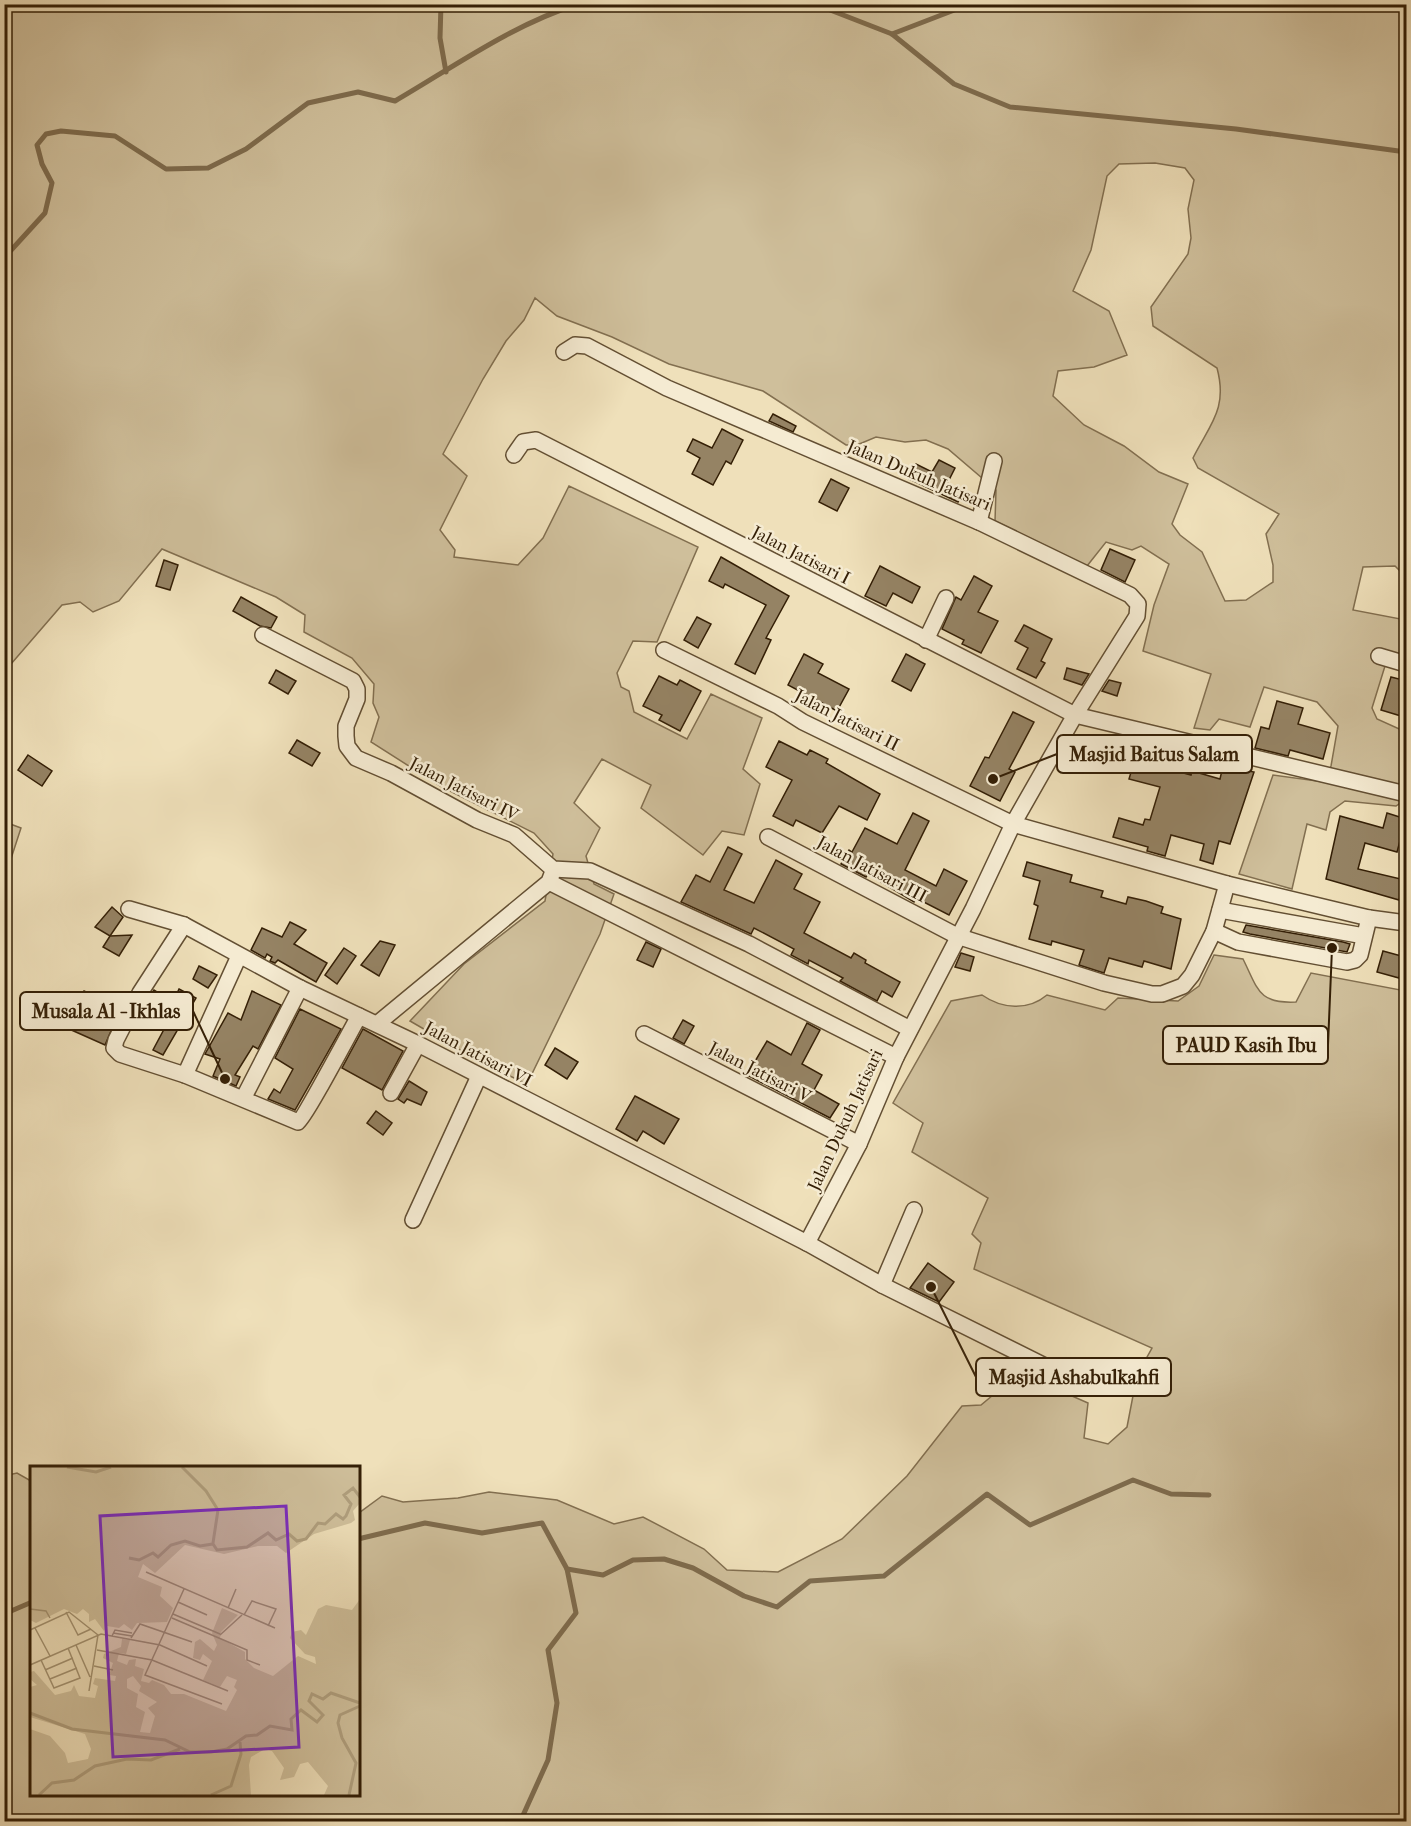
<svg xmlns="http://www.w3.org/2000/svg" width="1411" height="1826" font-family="'IM FELL French Canon',serif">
<rect width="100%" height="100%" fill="#efe0ba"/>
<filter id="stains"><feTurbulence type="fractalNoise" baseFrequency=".00333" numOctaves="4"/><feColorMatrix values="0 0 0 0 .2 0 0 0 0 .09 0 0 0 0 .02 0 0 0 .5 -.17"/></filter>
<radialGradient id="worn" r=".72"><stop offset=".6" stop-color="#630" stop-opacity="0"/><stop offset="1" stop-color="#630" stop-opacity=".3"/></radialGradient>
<!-- green -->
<g fill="#cfbf9b" stroke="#826f50" stroke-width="1.5" fill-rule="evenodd">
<path d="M5,5H1406V594H1403L1405,576L1395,566L1363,567L1353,610L1406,620L1401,657L1385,666L1372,708L1377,719L1406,732V799L1396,806L1345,801L1330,812L1326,830L1307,824L1292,889L1239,874L1273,775L1324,782L1331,766L1338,726L1317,702L1264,687L1250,727L1219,719L1210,730L1194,728L1211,674L1143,651L1154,605L1169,564L1141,546L1132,550L1106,542L1087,566L995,521L996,490L948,449L926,440L905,442L876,437L857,445H846L763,391L669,364L612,337L557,316L535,298L524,320L506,341L483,379L443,454L467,476L440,530L455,550L454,557L518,565L543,538L569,486L698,547L657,642L633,641L617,673L621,687L629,691L634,712L687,739L711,694L762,718L743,769L760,784L744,835L722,831L703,855L641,808L651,785L602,759L574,803L600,828L586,856L594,884L614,894L600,934L527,1084L486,1065L410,1021L464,964L545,901L553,854L534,833L442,787L371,742L379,717L373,703L374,684L352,658L304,632L305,615L276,597L162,549L119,601L93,612L80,602L62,605L5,671ZM1155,163L1185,168L1194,180L1188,209L1191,238L1188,254L1151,307L1153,326L1217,368C1228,409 1210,424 1193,458L1198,468L1279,514L1266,534L1273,565V582L1246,600L1225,601L1202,552L1180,535L1172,524L1188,484L1159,472L1124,446L1084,425L1053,396L1058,371L1094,367L1127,355L1109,311L1073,291L1091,250L1107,176L1119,164Z"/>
<polygon points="5,822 21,828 7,871 4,870"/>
<path d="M1214,955L1243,959C1258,989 1258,1004 1296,1002L1311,973L1406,991V1821H5L4,1476L17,1473L31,1481L32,1794H358L359,1513L382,1496L403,1502L458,1498L489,1492L557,1500L614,1524L643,1517L704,1549L727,1570L778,1572L842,1539L907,1476L962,1406L981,1405L1011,1380L1022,1374L1088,1403L1084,1438L1108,1444L1127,1427L1137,1375L1152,1348L974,1269L981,1243L972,1234L988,1198L912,1152L923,1123L893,1103L951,1001L982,995C1002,1009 1028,1011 1047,995L1105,1010L1118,998L1178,1001L1199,986Z"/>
</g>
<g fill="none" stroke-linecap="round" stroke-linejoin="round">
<!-- stream -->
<g stroke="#7e6b4d" stroke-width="5">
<polyline points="441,4 440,38 446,72"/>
<polyline points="755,4 825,8 892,34 954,84 1010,107 1236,129 1406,152"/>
<polyline points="892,34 970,4"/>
<path d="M4,258L45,213L52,183L42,164L37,145L46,134L61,131L115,136L166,169L208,168L246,149L308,103L358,92L395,101C455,66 512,25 578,4"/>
<polyline points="358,1539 425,1523 482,1533 542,1523 567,1569 603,1575 633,1560 664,1559 693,1568 744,1596 777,1607 810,1581 884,1576 987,1494 1030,1525 1133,1480 1171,1494 1209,1495"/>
<polyline points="4,1614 32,1602"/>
<polyline points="520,1822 548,1760 557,1703 548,1650 576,1613 567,1569"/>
</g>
</g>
<!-- building -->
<g fill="#958364" stroke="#341f06" stroke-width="1.5">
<polygon points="773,414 796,426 793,432 769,421"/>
<polygon points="722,429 743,440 731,464 726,461 713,485 692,474 700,458 687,451 693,439 712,448"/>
<polygon points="939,460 955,468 947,484 963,493 958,502 909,479 916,464 932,472"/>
<polygon points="831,479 849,488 837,511 819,502"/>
<polygon points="1110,549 1135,560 1125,582 1101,570"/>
<polygon points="721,557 789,596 766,638 771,640 755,674 735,664 766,605 725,584 723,588 709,581"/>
<polygon points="164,560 178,565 170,590 156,586"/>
<polygon points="880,566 920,587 912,603 893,593 886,606 865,596"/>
<polygon points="974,576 992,586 978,612 998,621 981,653 962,644 964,640 942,629 956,597 961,600"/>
<polygon points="241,597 277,617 271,628 260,626 233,611"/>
<polygon points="697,617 711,624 698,648 684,640"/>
<polygon points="1024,625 1052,639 1041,661 1045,663 1036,678 1017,669 1028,648 1015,641"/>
<polygon points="804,654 823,664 818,673 849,689 837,711 788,685"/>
<polygon points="906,654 925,664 911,691 892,681"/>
<polygon points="1067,668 1089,674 1082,685 1064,679"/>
<polygon points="276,670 296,681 288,694 269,683"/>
<polygon points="659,676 677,685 680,680 701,691 680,731 659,720 662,715 643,706"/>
<polygon points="1391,677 1407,681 1407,697 1401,716 1381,710"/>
<polygon points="1109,680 1121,683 1117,696 1102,691"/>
<polygon points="1277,701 1303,708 1298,724 1330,733 1323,759 1290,750 1288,756 1255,748 1261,727 1269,729"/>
<polygon points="1013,712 1034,722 1009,769 1015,772 1000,801 970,786 985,757 989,758"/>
<polygon points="297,740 320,753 312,766 289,753"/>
<polygon points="779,741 807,755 810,750 828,759 826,763 880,794 867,820 839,806 822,833 796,820 793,826 773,816 792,780 766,767"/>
<polygon points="1138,749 1164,756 1161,767 1191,775 1192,771 1220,779 1223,766 1254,772 1230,844 1219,841 1213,864 1200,860 1204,844 1171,835 1165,856 1147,851 1148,847 1113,837 1119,818 1143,825 1145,819 1150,820 1160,787 1129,779"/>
<polygon points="28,755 52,771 42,786 18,770"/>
<polygon points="913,813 929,821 905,870 936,886 944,869 967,881 949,915 916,898 914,902 868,874 866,877 841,864 849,850 852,852 865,828 897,844"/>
<polygon points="1387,813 1406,819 1397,852 1365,843 1358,869 1405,880 1399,900 1326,879 1340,816 1383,828"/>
<polygon points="728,847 742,854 724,890 754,903 776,860 802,874 794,889 820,902 804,933 851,958 854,953 866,960 865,963 900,982 892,997 882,991 877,1001 840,981 843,978 809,960 808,964 791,955 794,949 754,928 751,934 681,902 696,875 710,882"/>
<polygon points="1027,862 1072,875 1070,882 1103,891 1101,897 1126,904 1128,897 1146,901 1163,907 1161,913 1181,919 1171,969 1144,961 1142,967 1109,958 1104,973 1079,965 1084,950 1052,941 1051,945 1029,939 1038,906 1034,904 1040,881 1023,876"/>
<polygon points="112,907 123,917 110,936 95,927"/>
<polygon points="290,922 306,930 294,944 327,963 316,982 278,960 275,963 270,961 272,957 267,954 265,958 251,950 262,928 282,937"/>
<polygon points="1246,925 1343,942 1350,944 1347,952 1250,934 1243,932"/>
<polygon points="132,935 119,956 103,947 110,936"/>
<polygon points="380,941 395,945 379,976 361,965"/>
<polygon points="646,942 661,949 653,967 637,960"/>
<polygon points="344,948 356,956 337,984 325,975"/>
<polygon points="1383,951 1405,957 1399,978 1377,972"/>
<polygon points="961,953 974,957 970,971 955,967"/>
<polygon points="199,966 217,975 208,988 193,979"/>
<polygon points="179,989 196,998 163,1055 153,1050 170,1018 146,1003 154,990 173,1002"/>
<polygon points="84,991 121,1008 105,1045 67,1028"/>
<polygon points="252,991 281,1005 258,1049 253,1046 235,1075 240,1077 236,1086 213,1076 220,1059 205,1054 228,1013 241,1020"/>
<polygon points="300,1009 341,1029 295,1110 268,1099 274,1089 280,1093 293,1069 275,1058"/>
<polygon points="683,1020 694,1026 684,1044 673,1038"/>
<polygon points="807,1023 820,1030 802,1064 822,1075 814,1090 839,1104 830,1118 747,1075 767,1041 791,1055"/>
<polygon points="363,1029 403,1051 382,1090 342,1068"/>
<polygon points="555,1048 578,1062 567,1079 545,1065"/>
<polygon points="409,1081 427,1092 421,1105 407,1099 404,1103 398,1099"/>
<polygon points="635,1096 679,1119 664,1144 643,1131 637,1141 616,1129"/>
<polygon points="376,1111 392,1123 383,1135 367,1123"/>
<polygon points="928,1263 954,1282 939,1302 910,1288"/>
</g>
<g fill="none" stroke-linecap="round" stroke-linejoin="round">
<defs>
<g id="minor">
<polyline points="564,352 575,345 587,346 667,388 979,522 1130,595 1138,604 1137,616 1075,715 1013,824 973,909 896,1057 859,1144 807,1243"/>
<polyline points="514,455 523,442 536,440 1075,715 1406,794"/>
<polyline points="979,522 994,461"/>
<polyline points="263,635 353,681 357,689 357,699 346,726 346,736 347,746 356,758 391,773 477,820 514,835 553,869 590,871 749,944 910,1029"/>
<polyline points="926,640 946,598"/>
<polyline points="664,650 778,706 803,722 1013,824 1227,884 1369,918 1406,923"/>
<polyline points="1379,656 1406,664"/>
<polyline points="768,837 957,936 1104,983 1152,994 1162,994 1183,986 1192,975 1214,931 1227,884"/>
<polyline points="549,882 896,1057"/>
<polyline points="129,909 184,925 300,988 418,1044 807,1243 882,1285 1085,1386"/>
<polyline points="1220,910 1364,936"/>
<path d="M184,925L140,993L116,1040L114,1048L120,1054L185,1075L298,1122C304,1119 351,1030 359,1016"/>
<polyline points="1214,931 1238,942 1347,962 1355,960 1360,955 1369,918"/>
<polyline points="377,1024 549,882 552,874"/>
<polyline points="644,1034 859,1144"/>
<polyline points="185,1075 239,956"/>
<polyline points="391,1093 418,1044"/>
<polyline points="244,1097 300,988"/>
<polyline points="413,1220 479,1076"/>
<polyline points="882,1285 914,1210"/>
</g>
</defs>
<!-- minor casing -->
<use href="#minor" stroke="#634f33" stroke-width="18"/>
<!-- minor -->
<use href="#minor" stroke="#f5ebd2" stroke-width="15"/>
</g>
<g text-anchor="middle" stroke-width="5" stroke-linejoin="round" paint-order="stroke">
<!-- street labels -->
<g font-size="18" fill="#341f06" stroke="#f5ebd2">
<text transform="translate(919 475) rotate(23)" y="6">Jalan Dukuh Jatisari</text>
<text transform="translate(801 555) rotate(27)" y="6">Jalan Jatisari I</text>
<text transform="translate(847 720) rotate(27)" y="6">Jalan Jatisari II</text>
<text transform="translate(464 789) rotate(27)" y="6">Jalan Jatisari IV</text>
<text transform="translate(872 869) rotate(28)" y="6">Jalan Jatisari III</text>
<text transform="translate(478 1054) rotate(28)" y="6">Jalan Jatisari VI</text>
<text transform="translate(760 1072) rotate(27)" y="6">Jalan Jatisari V</text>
<text transform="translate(845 1120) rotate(-65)" y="6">Jalan Dukuh Jatisari</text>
</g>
</g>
<!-- overview -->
<g transform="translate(30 1466)">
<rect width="330" height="330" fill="#efe0ba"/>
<path d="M0,1H330V37L323,45L325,54L321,57L284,68L256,87L247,80H228L194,88L155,79L125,107L113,98L108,111L132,121L130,130L143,142L137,156L107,157L102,164L94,158L89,162L77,160L74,165L65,153L59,156V148L53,143L47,148L34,143L6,157L0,154ZM330,133V329H294L298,320L278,296L270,298L264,311L250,314L254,302L242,285L235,283L221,291L219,299L221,329H0V263L20,270L35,287L38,297L58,293L61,283L55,268L0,251V221L7,219L0,213V206L4,205L25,229L41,225L44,219L49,230L65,232L68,220L63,218L65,212L85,215L86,210L79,209L83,197L73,192L74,188L91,181L92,173L100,174L96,188L89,187L87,195L97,199L99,194L106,193L105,200L114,203L111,215L119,217L122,214L134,219L141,228H154L196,245L207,224L204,221L207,214L197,210L190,221L173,214L182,195L173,188L170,194L163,192L165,176L170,173L184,185L187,179L182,167L192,142L208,149L191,166L190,172L215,186V193L224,202L243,210L268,190L286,198L285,191L275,188L260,172L262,166L271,164L276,169L288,143L296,139L322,144ZM103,210L111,220L109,225L127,236L118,242L125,250L120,267L110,266L115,246L106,241L108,228L97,222V213Z" fill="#cfbf9b" fill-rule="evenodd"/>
<path fill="none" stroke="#af9e7d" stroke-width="3" d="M37,1L66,6L81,1M152,1L176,25L188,44L183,77M99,92L109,94L123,87L128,91L141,79L155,75L170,80L183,78L187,84L217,81L238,67L246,74L259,68L267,75L276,73L288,57L295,58L306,48L313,53L316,50L321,38L314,29L323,22L330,31M0,247L42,263L135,274L160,286H181L197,283L216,270L227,269L240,260L262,264L261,253L271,244L287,256L293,249L279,235L282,228L293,233L301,227L330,237M9,329L22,317L44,314L65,300L97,293L121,294L150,283M181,329L201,320L211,288L210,276M319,329L326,297L312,272L308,257L310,249L330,240"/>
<path fill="none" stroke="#a49372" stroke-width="1.5" d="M116,106L245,162M154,123L115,209L192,238M148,136L177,149M198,142L206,123M0,143L16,145L20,152M36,146L48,169L61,163M143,148L190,168M214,149L222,135L246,143L238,160M142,152L217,184V194L230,199M5,162L20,190M0,164L39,146L68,169M83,167L102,170M190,169L212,149M82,170L85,164L102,167M101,172L110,158L162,176M46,179L60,211M67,184L122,194L198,225M11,194L24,222L50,212L38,182M0,199L71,168L130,179L177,200M64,200L83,204M15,204L43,192M20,213L47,202M59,225L68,169"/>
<path fill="#7b2cbf" fill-opacity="0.15" stroke="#7b2cbf" stroke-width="3" d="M256,40L269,281L83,291L70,50Z"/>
<rect width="330" height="330" fill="none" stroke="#341f06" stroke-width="3"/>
</g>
<!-- callouts -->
<path fill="none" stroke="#341f06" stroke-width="2" d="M993 779L1057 754M225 1079L193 1011M1332 948L1328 1045M931 1287L976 1377"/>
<g fill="#341f06" stroke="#f5ebd2" stroke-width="2">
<circle cx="993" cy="779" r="6"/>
<circle cx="225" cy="1079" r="6"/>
<circle cx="1332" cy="948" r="6"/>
<circle cx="931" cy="1287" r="6"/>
</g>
<g fill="#f5ebd2" stroke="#341f06" stroke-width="2">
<rect x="1057" y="735" width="195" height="38" rx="6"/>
<rect x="20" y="992" width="173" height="38" rx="6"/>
<rect x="1163" y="1026" width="165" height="38" rx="6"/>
<rect x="976" y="1358" width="195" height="38" rx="6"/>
</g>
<g font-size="20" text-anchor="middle" font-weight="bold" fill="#341f06">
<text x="1154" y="761">Masjid Baitus Salam</text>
<text x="106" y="1018">Musala Al - Ikhlas</text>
<text x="1246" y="1052">PAUD Kasih Ibu</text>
<text x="1074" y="1384">Masjid Ashabulkahfi</text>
</g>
<!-- margin -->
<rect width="1411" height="1826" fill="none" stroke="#efe0ba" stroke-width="24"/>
<rect x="6" y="6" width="1399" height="1814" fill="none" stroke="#341f06" stroke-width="3"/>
<rect x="12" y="12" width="1387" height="1802" fill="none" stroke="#341f06" stroke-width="1.5"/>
<rect width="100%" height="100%" filter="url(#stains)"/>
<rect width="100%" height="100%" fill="url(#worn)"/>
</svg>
